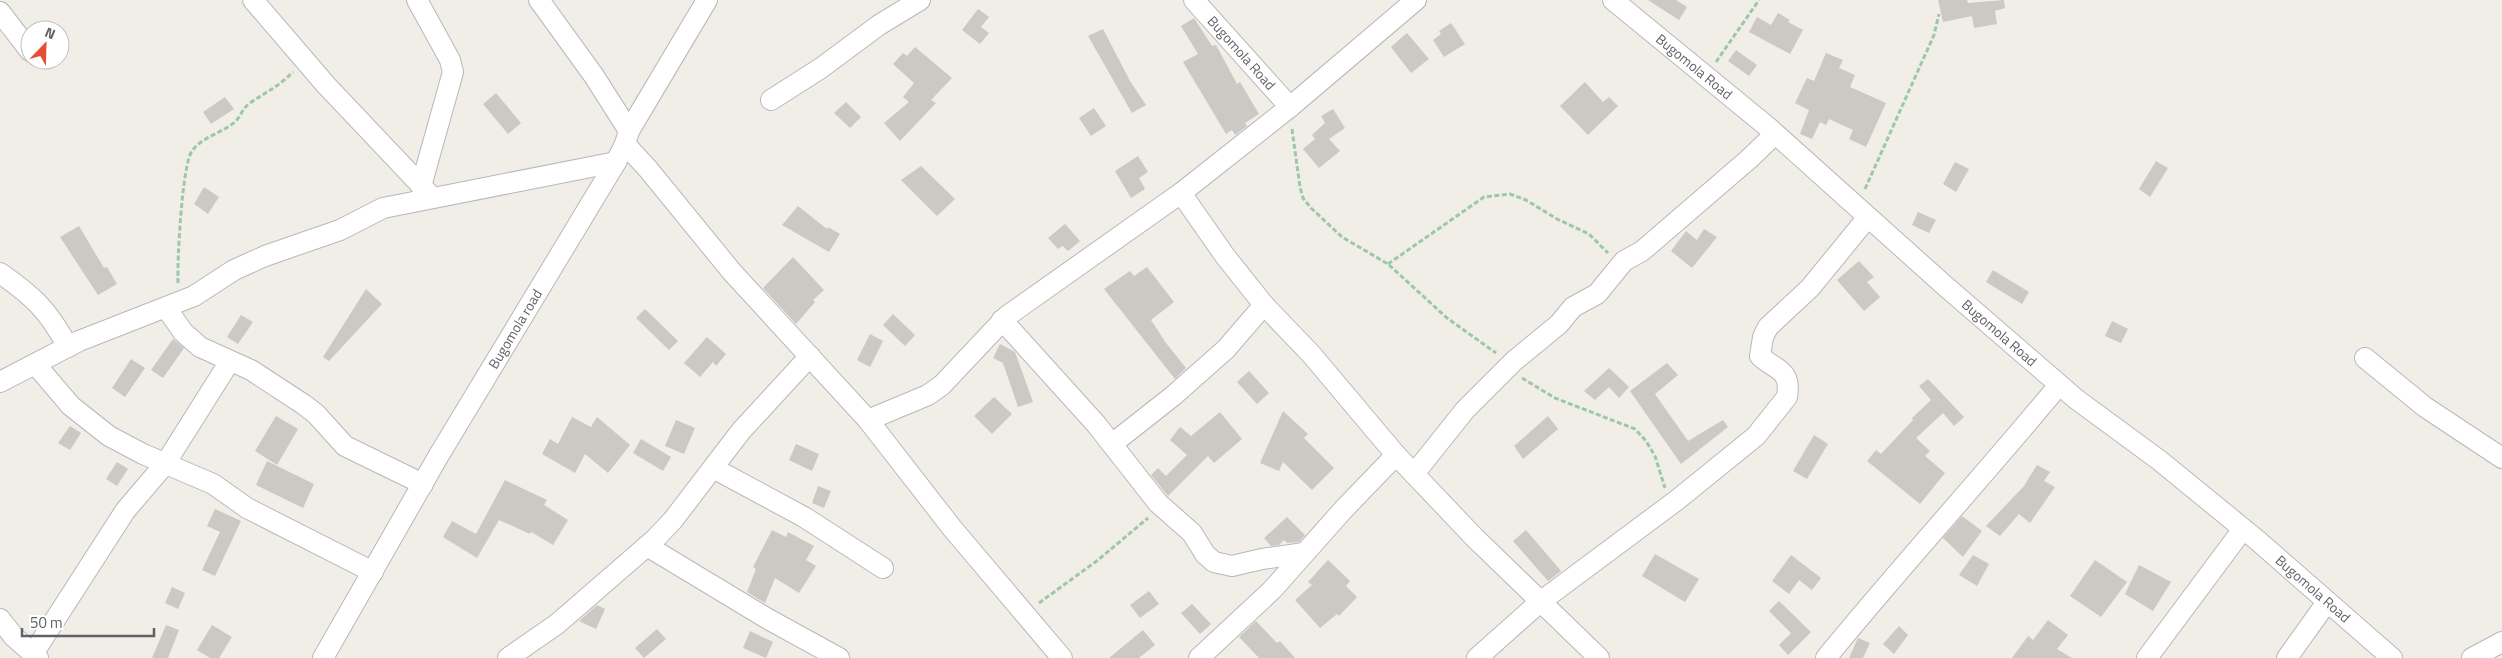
<svg xmlns="http://www.w3.org/2000/svg" width="2502" height="658" font-family="'Titillium Web',sans-serif">
<rect width="100%" height="100%" fill="#f0eee7"/>
<!-- building -->
<g fill="#ccc8c4">
<polygon points="1648,0 1676,0 1687,7 1679,20"/>
<polygon points="1938,0 1967,0 1968,3 2004,0 2005,8 1995,11 1997,24 1974,28 1972,16 1943,22"/>
<polygon points="978,9 989,17 981,27 989,33 980,44 962,30"/>
<polygon points="1778,13 1790,20 1788,22 1803,30 1790,54 1749,32 1757,17 1771,25"/>
<polygon points="1194,18 1212,46 1216,45 1237,84 1240,82 1259,114 1245,123 1247,126 1235,135 1232,130 1226,134 1183,62 1198,54 1181,26"/>
<polygon points="1451,23 1465,44 1444,57 1433,40 1441,34 1439,31"/>
<polygon points="1103,29 1130,81 1146,105 1132,113 1088,36"/>
<polygon points="1407,33 1429,59 1411,73 1391,47"/>
<polygon points="915,47 952,78 931,100 936,103 900,141 884,123 909,102 903,97 914,83 893,64 903,53 907,56"/>
<polygon points="1736,50 1757,65 1749,76 1728,61"/>
<polygon points="1826,53 1843,60 1839,68 1855,75 1850,87 1886,103 1866,147 1849,139 1853,130 1829,119 1826,125 1820,122 1812,139 1800,134 1809,110 1795,103 1807,78 1814,81"/>
<polygon points="1585,82 1603,102 1609,97 1618,106 1588,135 1560,106"/>
<polygon points="496,93 521,123 508,134 483,104"/>
<polygon points="225,97 234,109 211,124 203,112"/>
<polygon points="846,102 861,117 850,128 834,113"/>
<polygon points="1094,108 1106,126 1091,136 1079,118"/>
<polygon points="1333,109 1345,128 1329,139 1340,151 1319,168 1303,149 1315,139 1312,135 1325,123 1321,116"/>
<polygon points="1138,156 1148,172 1139,178 1145,189 1131,198 1115,171"/>
<polygon points="2156,161 2168,168 2150,197 2139,189"/>
<polygon points="1955,162 1969,169 1956,192 1943,184"/>
<polygon points="921,166 955,199 937,216 901,180"/>
<polygon points="204,187 219,197 208,214 194,204"/>
<polygon points="798,206 827,229 828,227 840,234 829,252 782,225"/>
<polygon points="1918,212 1936,220 1929,233 1912,225"/>
<polygon points="1065,224 1080,241 1068,251 1063,246 1058,249 1048,238"/>
<polygon points="79,226 104,268 107,267 117,284 98,295 60,237"/>
<polygon points="1704,229 1717,237 1692,268 1671,251 1686,231 1697,240"/>
<polygon points="793,257 824,290 813,300 815,302 796,324 763,288"/>
<polygon points="1859,261 1874,277 1867,282 1880,297 1864,311 1837,280"/>
<polygon points="1147,267 1174,302 1151,320 1166,343 1186,368 1175,379 1104,289 1130,271 1134,276"/>
<polygon points="1993,270 2029,292 2022,304 1986,282"/>
<polygon points="366,289 382,304 329,361 323,357"/>
<polygon points="645,309 678,341 669,350 636,318"/>
<polygon points="893,314 915,335 905,346 883,325"/>
<polygon points="241,315 253,322 238,344 227,337"/>
<polygon points="2112,321 2128,329 2121,343 2105,336"/>
<polygon points="870,334 883,341 870,367 857,360"/>
<polygon points="707,337 726,354 716,366 713,362 700,377 684,363"/>
<polygon points="173,339 184,348 163,378 151,370"/>
<polygon points="1000,344 1015,352 1033,402 1018,407 1003,363 993,358"/>
<polygon points="131,359 145,368 125,397 112,388"/>
<polygon points="1667,363 1678,375 1655,394 1688,441 1723,420 1728,427 1681,464 1630,391"/>
<polygon points="1609,368 1629,387 1619,398 1609,387 1595,400 1584,391"/>
<polygon points="1249,371 1269,393 1257,404 1237,382"/>
<polygon points="1928,379 1964,417 1954,426 1943,413 1916,438 1930,451 1925,456 1945,473 1920,504 1867,461 1876,450 1881,454 1913,420 1912,418 1931,400 1919,386"/>
<polygon points="994,397 1012,414 992,434 974,416"/>
<polygon points="1283,411 1308,434 1304,438 1334,468 1312,490 1283,462 1279,471 1260,463"/>
<polygon points="1220,412 1242,439 1214,463 1208,456 1168,496 1151,475 1158,468 1166,476 1187,455 1170,440 1180,427 1191,436"/>
<polygon points="276,416 298,429 277,465 255,451"/>
<polygon points="1548,416 1558,429 1523,459 1514,446"/>
<polygon points="572,417 591,427 597,417 630,445 608,473 585,454 575,473 542,454 550,439 558,444"/>
<polygon points="676,420 695,428 684,454 665,446"/>
<polygon points="70,426 81,433 70,450 58,443"/>
<polygon points="1814,435 1828,444 1807,479 1793,471"/>
<polygon points="641,439 671,457 663,471 633,453"/>
<polygon points="796,444 819,454 812,471 789,460"/>
<polygon points="267,461 314,484 303,508 256,485"/>
<polygon points="117,462 128,469 117,486 106,479"/>
<polygon points="2037,465 2050,472 2044,481 2055,487 2030,523 2019,514 2000,536 1986,526 2024,486"/>
<polygon points="505,480 547,500 544,505 568,520 553,545 531,532 530,534 499,520 477,558 443,537 452,521 476,534"/>
<polygon points="818,486 831,491 824,508 812,503"/>
<polygon points="215,509 241,521 215,576 202,570 220,532 207,526"/>
<polygon points="1962,516 1982,531 1963,557 1943,538"/>
<polygon points="1287,517 1305,535 1299,542 1287,543 1284,540 1279,545 1271,546 1264,538"/>
<polygon points="772,530 786,537 788,532 814,546 806,560 816,566 799,593 775,578 765,603 747,592 756,569 753,567"/>
<polygon points="1526,530 1561,571 1548,581 1513,541"/>
<polygon points="1655,554 1699,579 1685,602 1642,576"/>
<polygon points="1791,555 1821,578 1812,590 1799,580 1789,594 1772,581"/>
<polygon points="1973,555 1989,564 1977,586 1959,575"/>
<polygon points="1328,560 1350,581 1346,586 1357,597 1339,616 1337,614 1320,628 1295,600 1312,585 1308,582"/>
<polygon points="2095,560 2127,582 2101,617 2070,596"/>
<polygon points="2139,565 2171,582 2153,611 2125,594"/>
<polygon points="172,587 185,593 178,609 165,603"/>
<polygon points="1149,591 1159,604 1140,618 1130,605"/>
<polygon points="1779,601 1811,632 1788,655 1779,645 1791,633 1769,611"/>
<polygon points="1192,604 1211,624 1200,634 1181,613"/>
<polygon points="597,605 605,609 596,629 579,621"/>
<polygon points="2048,620 2068,635 2057,649 2072,658 2012,658 2028,636 2033,640"/>
<polygon points="1256,621 1277,643 1280,641 1295,658 1259,658 1239,637"/>
<polygon points="166,625 179,630 168,658 152,658"/>
<polygon points="212,625 232,637 219,658 210,658 197,650"/>
<polygon points="1899,626 1908,635 1894,654 1883,644"/>
<polygon points="657,629 666,639 644,658 635,648"/>
<polygon points="1143,630 1155,645 1139,658 1109,658"/>
<polygon points="750,631 773,642 766,658 743,648"/>
<polygon points="1858,638 1870,643 1863,658 1849,658"/>
</g>
<g fill="none" stroke-linecap="round" stroke-linejoin="round">
<defs>
<g id="minor">
<polyline points="253,0 326,85 432,197"/>
<polyline points="417,0 450,60 453,72 421,186"/>
<polyline points="539,0 594,76 629,131"/>
<path id="s1" d="M1194,0L1290,107"/>
<path id="s2" d="M1613,0L1769,128L1944,285L2076,399L2159,460L2257,540L2392,658"/>
<polyline points="0,12 30,51"/>
<polyline points="771,100 821,68 879,25 920,0"/>
<polyline points="625,144 648,169 732,272 868,420 952,528 1062,658"/>
<polyline points="1181,193 1225,256 1264,305 1311,354 1396,455 1474,537 1599,658"/>
<path d="M0,273C34,297 48,310 68,347"/>
<polyline points="167,309 183,332 200,347 251,370 303,404 316,414 345,446 423,484"/>
<polyline points="1002,320 1096,424 1158,503 1192,533 1205,554 1214,562 1232,566 1262,559 1304,553"/>
<polyline points="2365,358 2425,407 2502,458"/>
<polyline points="36,365 71,406 109,436 143,454 213,484 247,508 373,572"/>
<polyline points="0,382 79,341 194,296 234,270 265,256 340,230 383,208 616,162"/>
<polyline points="868,420 928,395 942,385 1007,316 1181,193 1290,107 1416,0"/>
<polyline points="1112,444 1173,396 1226,349 1264,305"/>
<polyline points="713,468 804,517 883,568"/>
<polyline points="1414,474 1465,410 1514,361 1559,324 1573,307 1597,294 1624,261 1642,251 1749,159 1775,134"/>
<polyline points="647,546 768,619 839,658"/>
<polyline points="0,619 14,637 38,658"/>
<polyline points="33,654 125,511 165,464 230,361"/>
<path id="s3" d="M323,658L439,455L616,162L625,144L629,131L707,0"/>
<polyline points="508,658 557,624 655,539 673,520 741,431 810,356"/>
<polyline points="1199,658 1272,590 1343,510 1396,455"/>
<path d="M1477,658L1540,602L1677,500L1756,436L1787,397C1792,368 1774,370 1760,356L1763,337L1768,327L1810,288L1868,217"/>
<path d="M1826,658C1902,565 1983,477 2059,385"/>
<polyline points="2147,658 2243,529"/>
<polyline points="2287,658 2327,602"/>
<polyline points="2472,658 2502,642"/>
</g>
</defs>
<!-- minor casing -->
<use href="#minor" stroke="#b7b8bd" stroke-width="22"/>
<!-- path -->
<g stroke="#9dc7ab" stroke-width="3" stroke-dasharray="5 2.5" stroke-linecap="butt">
<polyline points="1716,62 1759,0"/>
<polyline points="1292,129 1300,187 1303,198 1311,208 1342,237 1388,264 1447,318 1496,353"/>
<polyline points="1865,189 1934,35 1939,14"/>
<polyline points="1388,264 1484,197 1510,194 1526,200 1557,219 1589,234 1608,253"/>
<path d="M178,283C177,263 182,164 192,151C203,136 223,133 236,121C241,115 243,108 250,103C266,92 278,87 293,72"/>
<polyline points="1522,378 1555,398 1635,429 1646,441 1655,456 1665,488"/>
<polyline points="1039,603 1098,560 1148,518"/>
</g>
<!-- minor -->
<use href="#minor" stroke="#fff" stroke-width="20"/>
</g>
<g text-anchor="middle" stroke-width="4" stroke-linejoin="round" paint-order="stroke">
<!-- street labels -->
<g font-size="14" fill="#5e6166" stroke="#fff">
<text dy="5" stroke="none"><textPath href="#s1" startOffset="71">Bugomola Road</textPath></text>
<text dy="5" stroke="none"><textPath href="#s2" startOffset="105">Bugomola Road</textPath></text>
<text dy="5" stroke="none"><textPath href="#s3" startOffset="381">Bugomola road</textPath></text>
<text dy="5" stroke="none"><textPath href="#s2" startOffset="510">Bugomola Road</textPath></text>
<text dy="5" stroke="none"><textPath href="#s2" startOffset="915">Bugomola Road</textPath></text>
</g>
</g>
<!-- north arrow -->
<g transform="translate(45 45) rotate(23)"><circle r="24" fill="#ffffff" stroke="#bfc0c2"/>
<path d="M0-4L9 19L0 12L-9 19Z" fill="#e54d37"/>
<text y="-8" font-size="14" font-weight="bold" text-anchor="middle" fill="#5e6166">N</text>
</g>
<!-- scale -->
<path d="M22 628v8h132v-8" fill="none" stroke="#5e6166" stroke-width="2.5"/>
<text x="30" y="628" font-size="15" fill="#5e6166" stroke="#ffffff" stroke-width="4" paint-order="stroke">50 m</text>
</svg>
